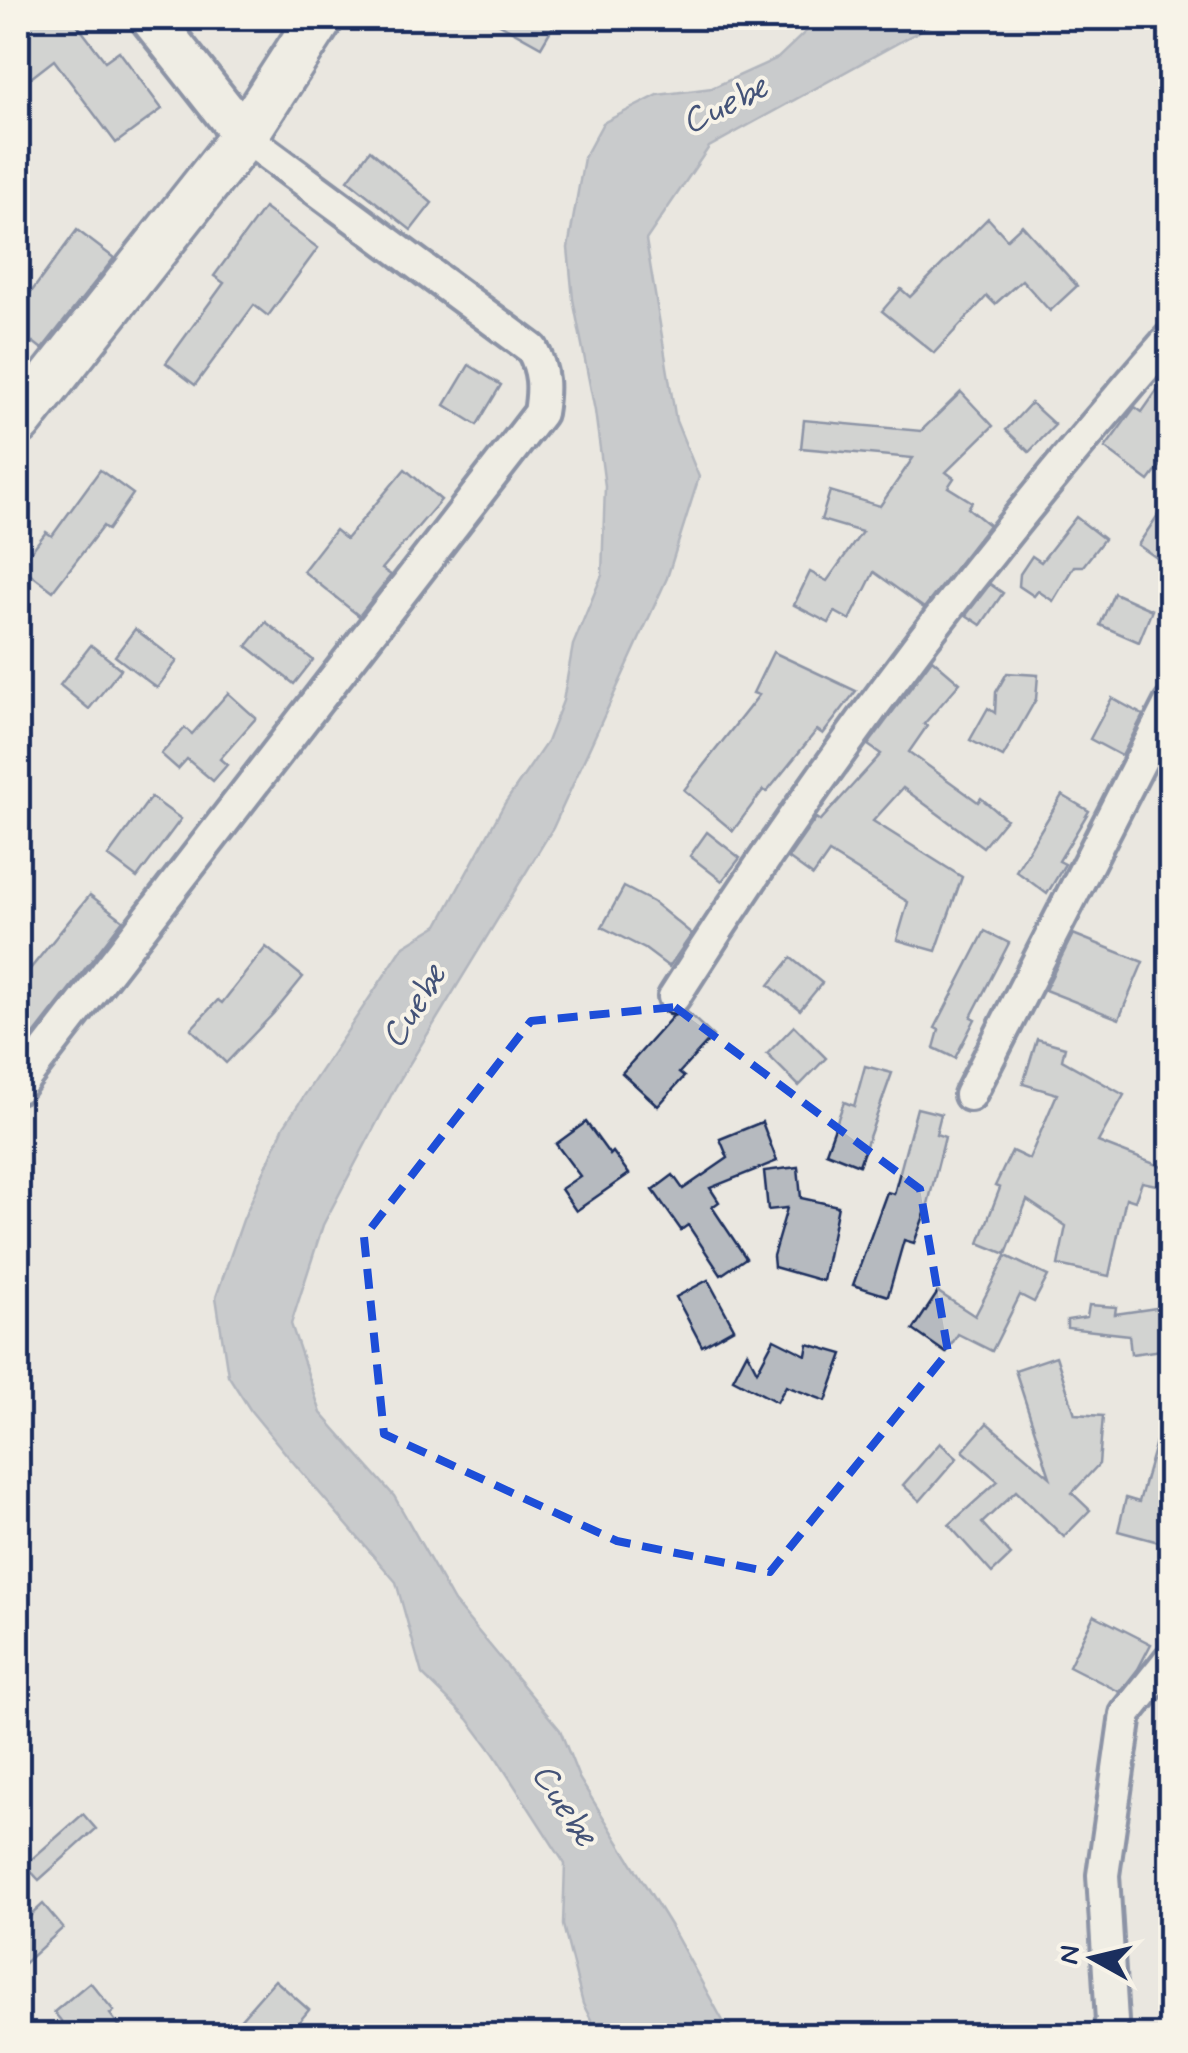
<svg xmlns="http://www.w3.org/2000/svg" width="1188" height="2053" font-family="Mynerve,sans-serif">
<rect width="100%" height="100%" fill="#eae7e0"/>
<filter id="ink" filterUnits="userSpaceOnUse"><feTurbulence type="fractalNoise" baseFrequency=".01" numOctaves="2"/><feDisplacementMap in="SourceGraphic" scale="20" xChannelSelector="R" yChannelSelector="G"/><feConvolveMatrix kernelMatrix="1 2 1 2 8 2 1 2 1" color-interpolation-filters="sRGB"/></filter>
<g filter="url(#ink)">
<!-- water -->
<polygon fill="#a3a8b4" stroke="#6d7892" stroke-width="2.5" points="820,18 937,18 934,23 709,147 646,240 676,421 699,477 667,578 553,828 396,1086 323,1225 291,1324 321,1413 394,1496 454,1602 560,1730 579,1778 670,1925 723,2021 741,2035 599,2035 583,2004 563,1925 565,1864 494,1754 468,1719 422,1674 396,1582 287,1455 251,1411 228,1375 216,1297 243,1220 284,1126 404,946 438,925 505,803 547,742 563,701 573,645 602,575 605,486 595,411 573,299 568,248 584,158 603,123 658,95 712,88 778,58"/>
<!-- building -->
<g fill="#b6babf" stroke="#1b2f5e" stroke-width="2.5">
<polygon points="18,18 72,18 105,61 119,51 162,109 116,143 54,60 18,88"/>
<polygon points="489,18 558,18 541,47"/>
<polygon points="370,150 432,203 411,230 348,180"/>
<polygon points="264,208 318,248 268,316 254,305 195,385 166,363 224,283 214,276"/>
<polygon points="988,218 1007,239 1022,225 1077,286 1050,311 1022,280 995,304 987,296 934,353 882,311 901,289 910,297"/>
<polygon points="77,230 114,258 42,349 33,342 18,360 18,310"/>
<polygon points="469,365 501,385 477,425 445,405"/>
<polygon points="1170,372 1170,453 1149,481 1105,448 1135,407 1142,412"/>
<polygon points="961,392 993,426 946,472 954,478 948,487 972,502 968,508 989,525 924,608 874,572 850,620 835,612 829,623 794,605 810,572 827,581 862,532 821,520 830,491 880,506 913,458 801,448 804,420 921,431"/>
<polygon points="1031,403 1055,425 1029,452 1006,430"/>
<polygon points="405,469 441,500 382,569 391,575 359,616 303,571 335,530 346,539"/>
<polygon points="100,470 133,494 108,530 103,526 53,591 20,566 46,532 52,536"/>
<polygon points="1170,497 1170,567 1138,545"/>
<polygon points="1076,517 1104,539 1083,566 1074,566 1053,601 1038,591 1034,596 1019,586 1020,574 1032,556 1041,562"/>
<polygon points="990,584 1003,593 981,625 966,615"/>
<polygon points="1114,593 1152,610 1139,642 1100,625"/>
<polygon points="266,622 313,660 294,684 247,646"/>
<polygon points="135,629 177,661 157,688 115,656"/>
<polygon points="91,645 121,669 89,709 60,685"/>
<polygon points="773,652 856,691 823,734 817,730 767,792 763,790 733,831 684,790 759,695 753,693"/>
<polygon points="932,659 960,683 924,724 927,726 909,752 978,802 981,798 1006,819 983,847 903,788 873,821 962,877 936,951 897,940 908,902 829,853 813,876 788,858 816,818 820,821 881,754 868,745"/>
<polygon points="1007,673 1038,675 1036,699 1003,757 970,740 988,708 995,713 996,692"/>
<polygon points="228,693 256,718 220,759 227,765 213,781 187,759 178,769 161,754 185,728 192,734"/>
<polygon points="1112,698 1143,715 1122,756 1090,739"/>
<polygon points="1062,795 1089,811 1059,861 1065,864 1047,894 1016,871"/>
<polygon points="151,797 181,819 137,878 108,856"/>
<polygon points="707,832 740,858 722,881 690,856"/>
<polygon points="624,887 653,902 692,934 669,967 645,949 602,927"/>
<polygon points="90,895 123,920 18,1055 18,984"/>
<polygon points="985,931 1009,943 971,1017 975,1019 955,1058 934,1048 939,1030 935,1028"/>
<polygon points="1073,934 1143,962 1119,1019 1045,990"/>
<polygon points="266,947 303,977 273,1014 226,1063 191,1029 218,1000 222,1003"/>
<polygon points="791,958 822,983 800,1010 769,985"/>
<polygon points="686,1011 713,1036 679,1073 684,1077 658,1106 622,1073 673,1016"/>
<polygon points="794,1026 826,1058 799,1086 767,1054"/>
<polygon points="1037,1039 1065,1047 1062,1060 1124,1095 1098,1142 1170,1170 1170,1188 1142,1182 1135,1201 1126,1198 1109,1276 1058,1265 1066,1226 1027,1200 1006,1254 979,1243 1000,1188 995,1186 1012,1151 1029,1159 1057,1094 1023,1084"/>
<polygon points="865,1066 892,1073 859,1165 826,1152 844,1102 854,1106"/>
<polygon points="917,1108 941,1114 936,1134 945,1137 927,1208 914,1243 904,1240 888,1296 853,1285 887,1192 894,1194"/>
<polygon points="586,1122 610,1155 613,1152 629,1174 576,1211 561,1189 580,1176 556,1144"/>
<polygon points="762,1122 777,1161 710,1188 719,1202 712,1207 746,1258 721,1275 688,1225 681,1230 653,1190 673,1175 683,1189 728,1158 720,1139"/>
<polygon points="798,1167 801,1198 838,1206 823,1281 774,1267 773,1256 787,1208 768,1210 764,1171"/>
<polygon points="1006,1256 1048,1276 1034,1302 1020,1295 992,1351 958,1334 946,1353 913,1330 938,1292 975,1316"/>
<polygon points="708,1280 734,1328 702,1346 676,1297"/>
<polygon points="1089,1305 1116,1307 1115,1314 1170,1306 1170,1349 1131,1354 1129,1335 1067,1328 1067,1320 1087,1317"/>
<polygon points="774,1339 806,1355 808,1344 843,1354 826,1401 786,1386 777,1402 733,1379 747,1352 757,1371"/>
<polygon points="1056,1356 1075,1414 1103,1416 1099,1464 1072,1493 1090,1510 1064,1537 1016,1491 982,1523 1011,1555 992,1573 949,1525 998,1481 963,1451 987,1423 1050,1477 1015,1370"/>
<polygon points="1164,1413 1170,1414 1170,1545 1118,1531 1126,1498 1139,1502"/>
<polygon points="940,1443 957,1458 920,1501 903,1485"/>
<polygon points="1094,1615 1151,1644 1138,1669 1120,1692 1069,1666"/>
<polygon points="83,1814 96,1829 39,1880 25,1865"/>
<polygon points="43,1904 63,1928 18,1969 18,1927"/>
<polygon points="275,1980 309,2010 287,2036 256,2036 239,2021"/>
<polygon points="90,1982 114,2011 110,2014 127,2036 73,2036 54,2012"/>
</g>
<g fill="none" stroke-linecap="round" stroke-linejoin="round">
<defs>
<g id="minor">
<path d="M674,997C821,765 989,544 1170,338"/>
<path d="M18,1087L540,413C544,388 544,371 532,349L244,136"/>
<polyline points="970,1095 1170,703"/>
<polyline points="1106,2036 1112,2021 1103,1875 1126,1714 1170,1659"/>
</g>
<polyline id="secondary" points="151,18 244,136"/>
<polyline id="primary" points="18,422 244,136 320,18"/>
</defs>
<!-- minor casing -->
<use href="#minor" stroke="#1b2f5e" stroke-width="38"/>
<!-- secondary casing -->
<use href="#secondary" stroke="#1b2f5e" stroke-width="48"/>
<!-- primary casing -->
<use href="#primary" stroke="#1b2f5e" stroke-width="52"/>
<!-- minor -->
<use href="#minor" stroke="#f7f3e8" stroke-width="30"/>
<!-- secondary -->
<use href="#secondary" stroke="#f7f3e8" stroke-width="40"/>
<!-- primary -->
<use href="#primary" stroke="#f7f3e8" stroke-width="45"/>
</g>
</g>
<!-- marked area -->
<path d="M0 0H1188V2053H0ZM675,1007L920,1189L948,1352L770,1572L617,1541L384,1434L364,1237L531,1021Z" fill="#eae7e0" fill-opacity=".55" fill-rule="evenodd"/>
<path fill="none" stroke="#1d4ed8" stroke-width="8" stroke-dasharray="20 12" stroke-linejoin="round" d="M675,1007L920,1189L948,1352L770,1572L617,1541L384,1434L364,1237L531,1021Z"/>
<g text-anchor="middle" stroke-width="8" stroke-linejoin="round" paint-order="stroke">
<!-- water labels -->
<g font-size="35" font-style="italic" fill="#445378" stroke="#f7f3e8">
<text transform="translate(724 104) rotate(-25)" y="12">Cuebe</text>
<text transform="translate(413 1006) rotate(-57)" y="12">Cuebe</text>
<text transform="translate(565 1804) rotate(58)" y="12">Cuebe</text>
</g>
</g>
<!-- margin -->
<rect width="1188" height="2053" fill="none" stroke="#f7f3e8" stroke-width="60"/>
<rect x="30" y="30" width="1128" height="1993" fill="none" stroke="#1b2f5e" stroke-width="4" filter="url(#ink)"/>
<!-- north arrow -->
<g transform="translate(1093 1958) rotate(278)" stroke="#f7f3e8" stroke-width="8" paint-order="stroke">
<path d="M0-8L18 38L0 25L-18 38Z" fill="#1b2f5e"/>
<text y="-15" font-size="28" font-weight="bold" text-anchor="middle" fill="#1b2f5e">N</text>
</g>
</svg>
